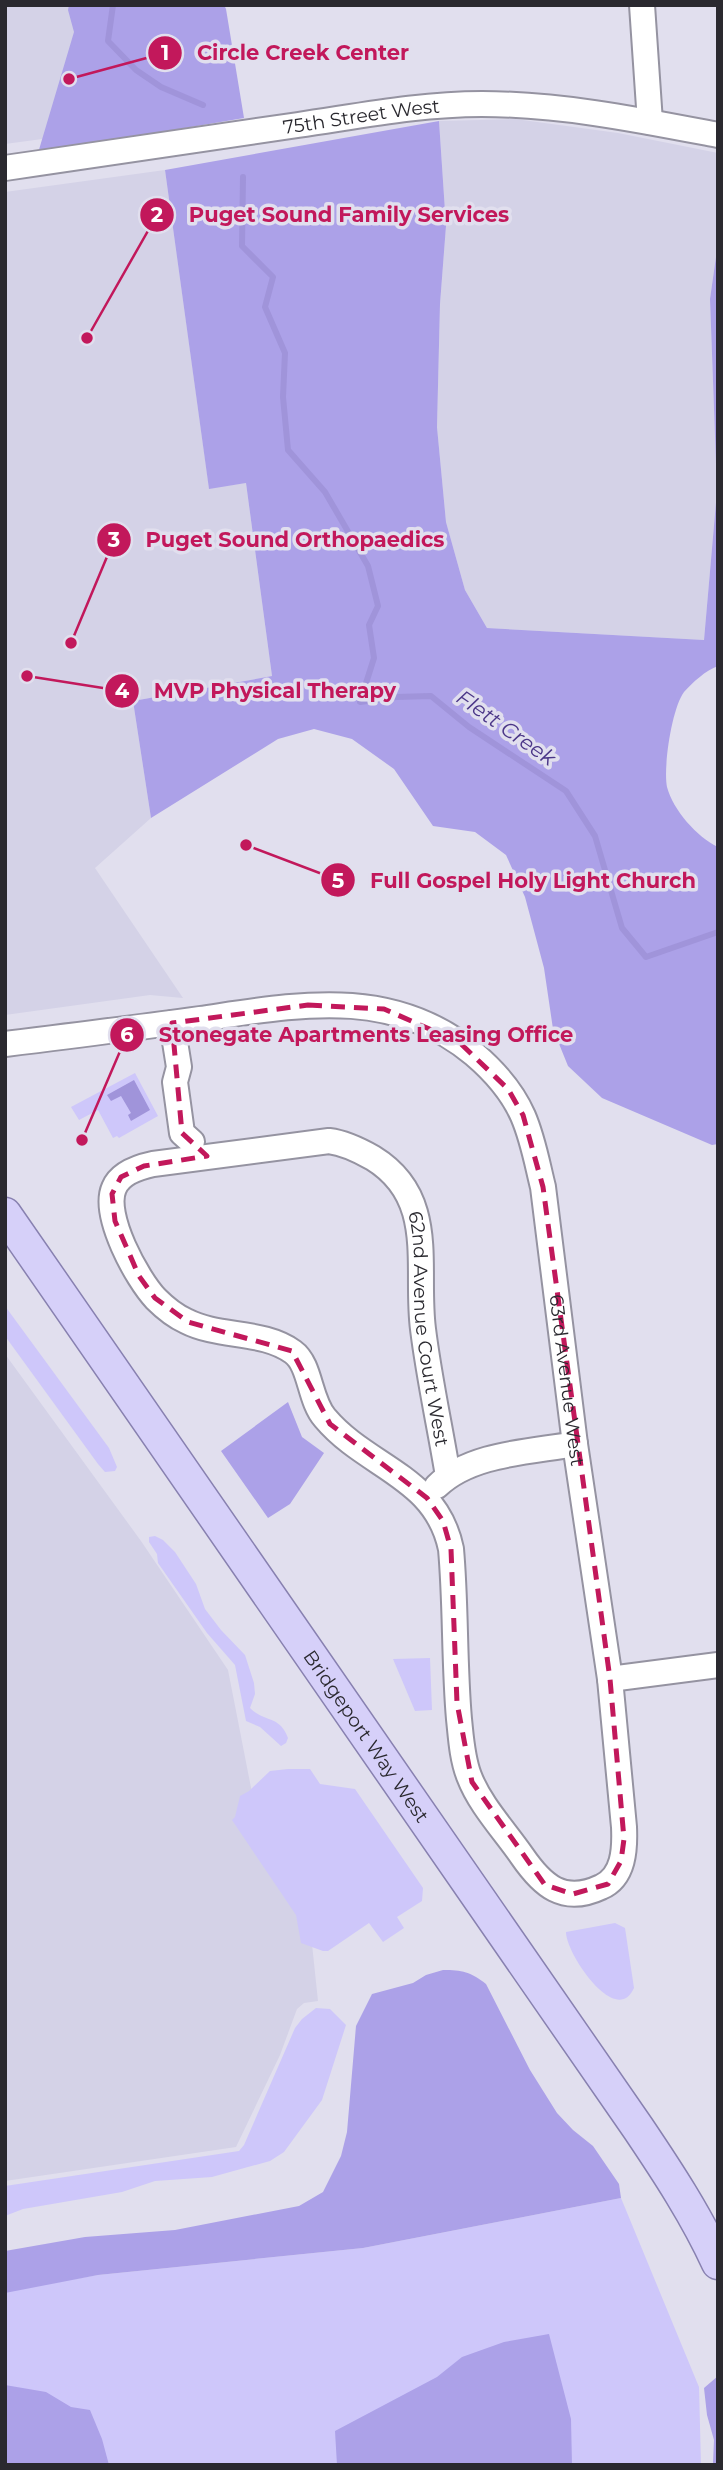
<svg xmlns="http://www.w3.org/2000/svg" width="723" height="2470" font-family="Montserrat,sans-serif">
<rect width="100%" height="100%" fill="#e1dfee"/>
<!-- built -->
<g fill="#d4d2e7">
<polygon points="5,5 114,5 139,126 5,144"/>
<polygon points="515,119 618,133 718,153 718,243 710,299 717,491 704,640 487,628 465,590 446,522 437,427 440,304 446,226 439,121"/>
<polygon points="165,170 209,488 246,483 272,676 133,701 151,818 95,868 183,998 150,995 5,1015 5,192"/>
<polygon points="5,1354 141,1541 228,1670 263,1849 308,1906 318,2001 304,2003 297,2009 280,2055 236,2147 5,2181"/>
</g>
<!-- green -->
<g fill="#cec7fa">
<polygon points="135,1073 158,1116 119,1138 117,1136 113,1138 98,1110 79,1120 71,1107"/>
<polygon points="5,1306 109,1448 117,1467 115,1471 105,1472 98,1464 5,1336"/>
<path d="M155,1536L163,1540L175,1552L196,1584L205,1609L221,1630L245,1655L254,1683L255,1694L250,1708C265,1723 280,1715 288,1738L286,1743L281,1746L260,1727L246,1721L235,1665L207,1633L158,1563L157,1554L149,1542V1537Z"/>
<polygon points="430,1658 432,1710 415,1711 393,1659"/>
<polygon points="288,1769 310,1769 320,1784 355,1789 423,1888 422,1901 397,1917 404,1928 383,1942 369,1923 328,1951 323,1951 301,1943 296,1915 232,1820 235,1817 240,1796 249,1791 270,1771"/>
<path d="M615,1923L625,1928L634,1988C616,2028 566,1954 566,1932Z"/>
<polygon points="316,2008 330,2009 346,2025 322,2100 284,2152 270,2161 212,2177 155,2181 122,2192 23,2209 5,2216 5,2186 239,2151 244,2145 295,2028 302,2019"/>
<polygon points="621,2198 699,2387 701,2465 5,2465 5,2291 98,2275 363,2248"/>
</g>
<!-- forest -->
<g fill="#aca1e8">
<polygon points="69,5 224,5 226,9 244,118 38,153 74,32 68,10"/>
<path d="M439,121L446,226L440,304L437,427L446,522L465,590L487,628L704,640L717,491L710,299L718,243V666C706,670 692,683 684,692C672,708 663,767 667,787C673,810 697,837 718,847V1144L712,1145L602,1098L568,1066L553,1029L544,968L525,897L506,855L475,832L433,826L394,769L352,739L314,729L278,739L151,818L133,701L272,676L246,483L209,489L165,170Z"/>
<polygon points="288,1402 302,1437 324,1453 290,1504 268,1518 221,1451"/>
<path d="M443,1970C462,1970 471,1972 486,1984L530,2070L557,2113L573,2130L593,2146L619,2184L621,2198L363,2248L98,2275L5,2293V2251L85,2237L175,2230L299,2206L323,2192L341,2156L347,2132L356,2026L372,1994L413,1983L426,1975Z"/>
<polygon points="549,2334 571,2419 572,2465 337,2465 335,2431 437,2377 462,2357 504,2342"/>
<polygon points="718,2376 718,2465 709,2465 713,2463 714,2440 707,2415 704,2388"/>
<polygon points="5,2385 46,2392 71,2407 90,2410 102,2439 109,2465 5,2465"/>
</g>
<!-- water -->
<polygon fill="#a094da" points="134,1080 150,1110 131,1121 128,1115 131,1113 121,1096 111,1101 107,1095"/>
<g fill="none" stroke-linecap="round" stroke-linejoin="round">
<!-- stream -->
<g stroke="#a094da" stroke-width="6">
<polyline points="113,5 108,41 136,70 161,87 203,105"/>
<polyline points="243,177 242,246 273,277 265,307 285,353 283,397 288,450 325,492 368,566 378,606 369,625 374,658 360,702 396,697 431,696 469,727 566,791 595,836 622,928 646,957 718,932"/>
</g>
<defs>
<g id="minor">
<polyline points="642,5 650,122"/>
<path id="s1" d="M5,168C103,154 201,139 298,125C360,116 419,104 482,104C561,104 640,120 718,135"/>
<polyline points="172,1023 179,1067 175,1082 182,1133 192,1142"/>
<path id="s2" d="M5,1044C70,1036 135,1028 200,1019C297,1005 391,985 474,1054C494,1071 512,1091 523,1116C533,1139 537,1163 543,1187L575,1444L610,1679L624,1827C625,1849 624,1877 601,1887C563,1905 542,1885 522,1856C504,1830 480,1805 469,1776C462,1758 461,1738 459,1719C454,1662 456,1605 451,1549C436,1476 367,1468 325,1418C309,1400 311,1365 293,1352C263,1330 219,1338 186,1321C175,1316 165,1308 156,1299C137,1279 102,1215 114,1188C120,1173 139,1167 153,1164L329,1141C345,1143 359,1150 373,1158C438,1198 415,1267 423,1329C429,1378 440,1427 448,1476"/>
<path d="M437,1486C471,1453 531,1452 575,1444"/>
<polyline points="610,1679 718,1665"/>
</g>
<g id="major">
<path id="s3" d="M5,1214L638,2128C667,2171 696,2215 718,2263"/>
</g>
</defs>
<!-- minor casing -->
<use href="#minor" stroke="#9593a1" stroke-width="28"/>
<!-- major casing -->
<use href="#major" stroke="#8881b0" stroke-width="35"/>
<!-- minor -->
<use href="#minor" stroke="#fff" stroke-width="24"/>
<!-- major -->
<use href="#major" stroke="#d6d0f9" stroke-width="32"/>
</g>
<!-- marked area -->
<path fill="none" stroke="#c2185b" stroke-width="5" stroke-dasharray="14 9" stroke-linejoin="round" d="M308,1005L384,1009L459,1042L508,1089L523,1115L543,1187L610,1679L624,1839L621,1861L608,1884L573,1894L545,1885L472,1782L457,1703L451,1549L443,1521L427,1498L330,1424L292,1351L188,1322L155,1298L139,1276L115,1221L112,1194L121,1177L144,1166L207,1156L182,1133L172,1023Z"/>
<g text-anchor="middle" stroke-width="7" stroke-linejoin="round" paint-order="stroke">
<!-- street labels -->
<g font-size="19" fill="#2a292f" stroke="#e1dfee">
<text dy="7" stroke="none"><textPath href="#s1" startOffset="360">75th Street West</textPath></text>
<text dy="7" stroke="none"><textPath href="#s2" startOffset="2763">62nd Avenue Court West</textPath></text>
<text dy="7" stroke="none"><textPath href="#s2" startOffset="831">63rd Avenue West</textPath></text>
<text dy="7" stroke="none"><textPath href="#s3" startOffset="635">Bridgeport Way West</textPath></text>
</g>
<!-- water labels -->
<g font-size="21" font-style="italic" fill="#4b3688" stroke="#e1dfee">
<text transform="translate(506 728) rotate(35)" y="7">Flett Creek</text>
</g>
</g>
<!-- callouts -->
<path fill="none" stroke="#c2185b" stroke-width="2.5" d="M69 79L165 53M87 338L157 215M71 643L114 540M27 676L122 691M246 845L338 880M82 1140L127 1035"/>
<g fill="#c2185b" stroke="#e1dfee" stroke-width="2.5">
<circle cx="69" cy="79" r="7"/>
<circle cx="87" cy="338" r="7"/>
<circle cx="71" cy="643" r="7"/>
<circle cx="27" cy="676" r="7"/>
<circle cx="246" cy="845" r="7"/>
<circle cx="82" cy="1140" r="7"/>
<circle cx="165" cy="53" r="18"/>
<circle cx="157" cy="215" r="18"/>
<circle cx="114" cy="540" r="18"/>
<circle cx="122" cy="691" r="18"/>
<circle cx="338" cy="880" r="18"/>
<circle cx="127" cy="1035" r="18"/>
</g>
<g font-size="21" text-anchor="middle" font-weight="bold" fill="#fff">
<text x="165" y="60">1</text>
<text x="157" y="222">2</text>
<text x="114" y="547">3</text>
<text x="122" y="698">4</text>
<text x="338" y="888">5</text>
<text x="127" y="1042">6</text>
</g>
<g font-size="21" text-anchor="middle" font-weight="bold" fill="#c2185b" stroke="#e1dfee" stroke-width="7" stroke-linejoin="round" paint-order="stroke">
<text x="303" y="60">Circle Creek Center</text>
<text x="349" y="222">Puget Sound Family Services</text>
<text x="295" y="547">Puget Sound Orthopaedics</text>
<text x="275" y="698">MVP Physical Therapy</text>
<text x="533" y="888">Full Gospel Holy Light Church</text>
<text x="366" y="1042">Stonegate Apartments Leasing Office</text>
</g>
<!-- border -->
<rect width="723" height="2470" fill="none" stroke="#2a292f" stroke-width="14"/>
</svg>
